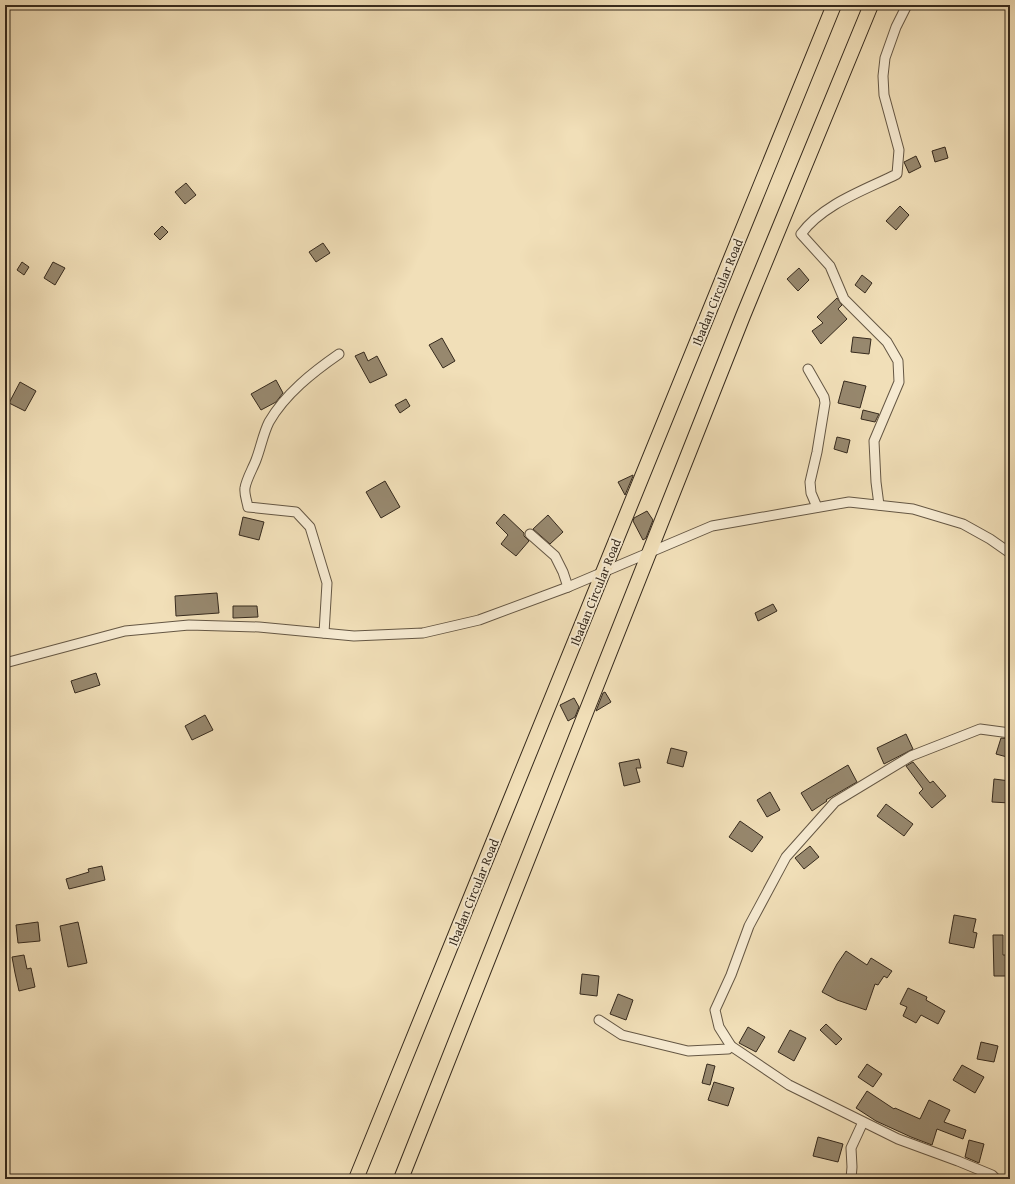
<svg xmlns="http://www.w3.org/2000/svg" width="1015" height="1184" font-family="'Gentium Book Plus',serif">
<rect width="100%" height="100%" fill="#f1dfb8"/>
<filter id="stains"><feTurbulence type="fractalNoise" baseFrequency=".005" numOctaves="4"/><feColorMatrix values="0 0 0 0 .2 0 0 0 0 .09 0 0 0 0 .02 0 0 0 .5 -.17"/></filter>
<radialGradient id="worn" r=".72"><stop offset=".6" stop-color="#630" stop-opacity="0"/><stop offset="1" stop-color="#630" stop-opacity=".3"/></radialGradient>
<!-- building -->
<g fill="#97886e" stroke="#362a1d">
<polygon points="945,147 948,158 935,162 932,151"/>
<polygon points="916,156 921,167 909,173 904,162"/>
<polygon points="186,183 196,195 185,204 175,192"/>
<polygon points="900,206 909,215 896,230 886,221"/>
<polygon points="162,226 168,232 160,240 154,234"/>
<polygon points="323,243 330,253 316,262 309,252"/>
<polygon points="22,262 29,267 24,275 17,270"/>
<polygon points="53,262 65,268 55,285 44,278"/>
<polygon points="799,268 809,280 798,291 787,279"/>
<polygon points="862,275 872,283 865,293 855,285"/>
<polygon points="837,298 842,305 838,309 847,319 821,344 812,331 823,323 817,317"/>
<polygon points="853,337 871,339 869,354 851,352"/>
<polygon points="442,338 455,361 443,368 429,345"/>
<polygon points="364,352 368,361 377,356 387,375 370,383 355,356"/>
<polygon points="276,380 283,393 276,402 261,410 251,394"/>
<polygon points="844,381 866,386 860,408 838,403"/>
<polygon points="20,382 36,391 25,411 9,403"/>
<polygon points="406,399 410,406 400,413 395,405"/>
<polygon points="863,410 879,414 875,422 861,419"/>
<polygon points="837,437 850,440 847,453 834,449"/>
<polygon points="633,475 633,476 625,495 618,482"/>
<polygon points="385,481 400,507 381,518 366,492"/>
<polygon points="647,511 653,520 646,538 643,540 633,521 634,518"/>
<polygon points="504,514 524,533 524,536 529,541 516,556 501,544 508,535 496,523"/>
<polygon points="548,515 563,532 550,544 533,529"/>
<polygon points="243,517 264,522 259,540 239,535"/>
<polygon points="217,593 219,613 176,616 175,596"/>
<polygon points="773,604 777,611 758,621 755,613"/>
<polygon points="233,606 257,606 258,617 233,618"/>
<polygon points="96,673 100,685 75,693 71,681"/>
<polygon points="605,692 611,702 596,711 603,693"/>
<polygon points="574,698 579,707 575,717 568,721 560,705"/>
<polygon points="205,715 213,730 192,740 185,726"/>
<polygon points="906,734 913,749 884,764 877,748"/>
<polygon points="1001,738 1010,739 1010,746 1007,757 996,754"/>
<polygon points="671,748 687,752 683,767 667,763"/>
<polygon points="639,759 641,768 636,768 640,782 624,786 619,763"/>
<polygon points="913,762 930,783 933,781 946,796 932,808 919,793 923,789 906,766"/>
<polygon points="848,765 857,782 826,800 827,801 812,811 801,793"/>
<polygon points="994,779 1010,781 1010,803 992,802"/>
<polygon points="770,792 780,810 767,817 757,800"/>
<polygon points="886,804 913,824 904,836 877,816"/>
<polygon points="740,821 763,837 752,852 729,837"/>
<polygon points="810,846 819,857 804,869 795,858"/>
<polygon points="102,866 105,880 69,889 66,879 89,872 88,869"/>
<polygon points="954,915 976,919 973,932 977,933 974,948 949,943"/>
<polygon points="38,922 40,941 18,943 16,925"/>
<polygon points="78,922 87,963 68,967 60,926"/>
<polygon points="993,935 1003,935 1003,955 1010,955 1010,976 994,976"/>
<polygon points="846,951 867,965 871,958 892,971 887,978 884,976 878,985 875,984 866,1010 837,1000 822,992 837,964"/>
<polygon points="24,955 27,969 31,968 35,987 19,991 15,973 12,957"/>
<polygon points="582,974 599,976 597,996 580,994"/>
<polygon points="908,988 927,997 926,1000 945,1011 938,1024 921,1015 916,1023 903,1016 907,1007 900,1004"/>
<polygon points="618,994 633,1000 626,1020 610,1014"/>
<polygon points="826,1024 842,1039 836,1045 820,1030"/>
<polygon points="748,1027 765,1037 756,1052 739,1043"/>
<polygon points="790,1030 806,1038 794,1061 778,1052"/>
<polygon points="981,1042 998,1046 994,1062 977,1059"/>
<polygon points="707,1064 715,1066 710,1085 702,1083"/>
<polygon points="867,1064 882,1074 873,1087 858,1077"/>
<polygon points="962,1065 984,1077 975,1093 953,1080"/>
<polygon points="714,1082 734,1088 728,1106 708,1100"/>
<polygon points="867,1091 894,1109 895,1108 920,1119 929,1100 950,1110 944,1122 966,1130 963,1139 937,1129 932,1145 911,1137 876,1121 856,1108"/>
<polygon points="818,1137 843,1144 838,1162 813,1156"/>
<polygon points="969,1140 984,1144 979,1163 965,1157"/>
</g>
<g fill="none" stroke-linecap="round" stroke-linejoin="round">
<defs>
<g id="minor">
<polyline points="808,369 824,397 825,403 817,452 810,482 811,493 817,507"/>
<path d="M879,505L876,482L874,441L899,382L898,361L887,342L844,299L830,266L801,234C823,204 865,190 897,174L899,150L884,95L883,76L885,58L896,27L907,5"/>
<polyline points="530,534 555,556 563,572 568,587"/>
<path d="M324,633L327,583L310,527L296,512L248,507C247,501 244,494 245,488C246,480 253,468 256,460C261,447 263,434 269,422C285,394 313,372 339,354"/>
<polyline points="5,663 125,631 189,625 259,627 354,636 423,633 479,620 568,587 712,526 849,502 913,509 963,524 990,539 1010,553"/>
<polyline points="599,1020 622,1035 688,1051 728,1049 731,1046"/>
<polyline points="851,1179 852,1167 851,1148 863,1122"/>
<polyline points="996,1179 992,1175 958,1161 898,1139 789,1085 731,1046 719,1027 715,1010 731,975 749,926 786,857 835,802 911,756 980,729 1010,733"/>
</g>
<g id="trunk">
<polyline points="356,1179 834,5"/>
<polyline points="401,1179 743,316 871,5"/>
</g>
</defs>
<!-- minor casing -->
<use href="#minor" stroke="#655744" stroke-width="11"/>
<!-- trunk casing -->
<use href="#trunk" stroke="#362a1d" stroke-width="16"/>
<!-- minor -->
<use href="#minor" stroke="#f6ead1" stroke-width="9"/>
<!-- trunk -->
<use href="#trunk" stroke="#f1dfb8" stroke-width="14"/>
</g>
<g text-anchor="middle" stroke-width="4" stroke-linejoin="round" paint-order="stroke">
<!-- street labels -->
<g font-size="13" fill="#362a1d" stroke="#f6ead1">
<text transform="translate(717 292) rotate(-68)" y="5">Ibadan Circular Road</text>
<text transform="translate(595 592) rotate(-68)" y="5">Ibadan Circular Road</text>
<text transform="translate(473 892) rotate(-68)" y="5">Ibadan Circular Road</text>
</g>
</g>
<!-- margin -->
<rect width="1015" height="1184" fill="none" stroke="#f1dfb8" stroke-width="20"/>
<rect x="6" y="6" width="1003" height="1172" fill="none" stroke="#362a1d" stroke-width="2"/>
<rect x="10" y="10" width="995" height="1164" fill="none" stroke="#362a1d"/>
<rect width="100%" height="100%" filter="url(#stains)"/>
<rect width="100%" height="100%" fill="url(#worn)"/>
</svg>
